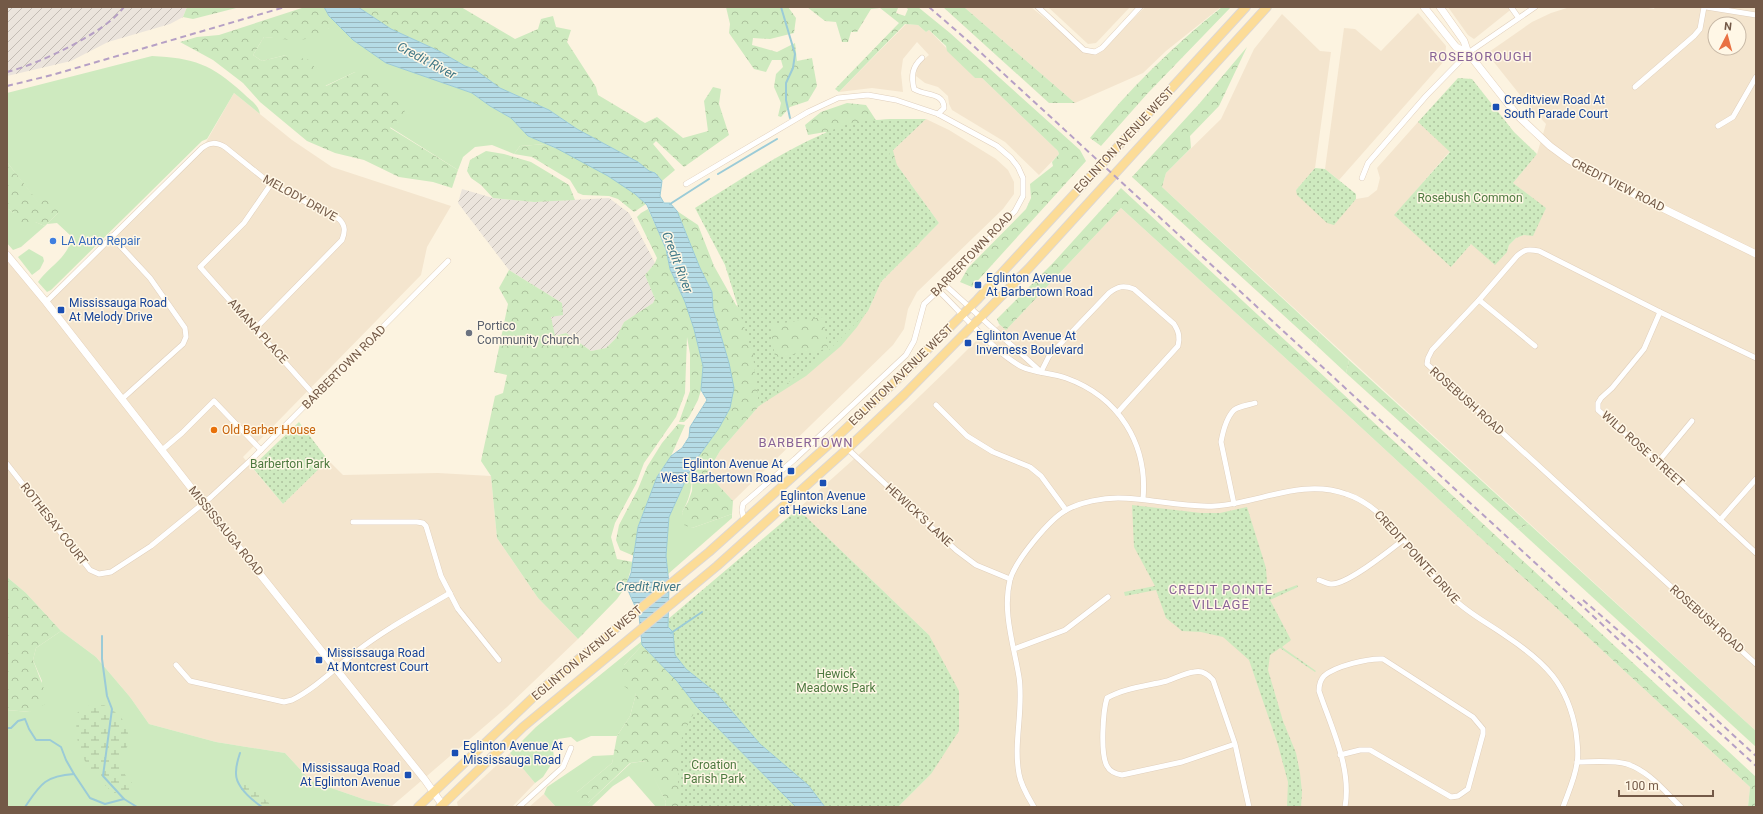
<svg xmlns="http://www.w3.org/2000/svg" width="1763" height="814" font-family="Roboto,sans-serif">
<defs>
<pattern id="industrial-furrows" width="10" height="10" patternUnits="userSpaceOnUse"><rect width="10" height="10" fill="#ebe4dc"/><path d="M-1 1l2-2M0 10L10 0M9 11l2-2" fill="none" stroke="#c3bcb4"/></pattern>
<pattern id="forest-crowns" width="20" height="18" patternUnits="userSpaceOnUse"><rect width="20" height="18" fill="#ceeabf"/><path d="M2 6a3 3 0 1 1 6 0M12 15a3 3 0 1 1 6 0" fill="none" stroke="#acc19d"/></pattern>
<pattern id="wetland-marsh" width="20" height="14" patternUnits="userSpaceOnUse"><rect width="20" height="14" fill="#ceeabf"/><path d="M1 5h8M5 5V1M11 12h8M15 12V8" fill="none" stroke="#acc19d"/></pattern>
<pattern id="park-dots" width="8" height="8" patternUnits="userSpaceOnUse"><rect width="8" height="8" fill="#ceeabf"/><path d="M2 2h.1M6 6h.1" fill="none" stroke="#acc19d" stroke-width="1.8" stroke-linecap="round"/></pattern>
<pattern id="water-rules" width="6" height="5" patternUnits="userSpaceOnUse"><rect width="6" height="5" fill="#b5dce6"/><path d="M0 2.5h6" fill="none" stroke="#98b5bc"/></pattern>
</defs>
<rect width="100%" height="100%" fill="#fcf3e0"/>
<!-- residential -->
<g fill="#f4e5ce" fill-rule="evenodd">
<polygon points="964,7 1031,7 1075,43 1091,53 1101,51 1145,7 1221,7 1166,51 1143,73 1075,103"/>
<polygon points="1048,7 1130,7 1096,43 1088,44"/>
<polygon points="1448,7 1514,7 1474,39 1468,35"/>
<path d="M1570,7H1643L1654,9L1655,7H1756V731L1162,187L1166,173L1221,119L1254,49L1282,14L1320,51L1331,52L1315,168L1296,190L1334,224L1356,199L1368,197L1377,190L1380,178L1377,168L1418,122L1450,151L1395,215L1451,267L1471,244L1507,252L1509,245L1516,238L1524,235L1546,209L1513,183L1537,154L1546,124L1528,105L1489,56V52L1532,22L1551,13ZM1715,24H1739V48H1715Z"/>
<polygon points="1418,13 1446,46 1445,60 1339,180 1325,169 1344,28 1355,29 1381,51"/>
<polygon points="906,24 918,25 926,32 929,30 975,78 982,78 1058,151 1059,154 1039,175 1005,142 952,110 949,104 948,96 938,87 925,83 916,76 917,65 929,55 917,42 903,59 901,73 903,92 872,88 839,92"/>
<polygon points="234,93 292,140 332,167 451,206 427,247 421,275 243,457 283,504 328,460 343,475 438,473 491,476 497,538 538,598 578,639 507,707 392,806 366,800 311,781 285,753 216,742 149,724 130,697 96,657 61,631 26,593 7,577 7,255 46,302 202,149"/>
<polygon points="926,119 949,130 996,159 1008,170 1014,182 1014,194 1003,209 917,292 908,309 904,329 893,345 733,501 707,473 720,451 759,406 868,311 881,282 939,223 889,154"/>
<polygon points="1121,208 1352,419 1750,787 1748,807 898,807 931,774 929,635 798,509 864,450 951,366 976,341 1000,325 1006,330"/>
<polygon points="510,753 535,783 512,807 458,807 457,802"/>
<polygon points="544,794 556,807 529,807"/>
</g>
<!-- industrial -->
<g fill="url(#industrial-furrows)">
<polygon points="7,7 187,7 183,17 170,24 108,42 71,61 7,76"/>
<polygon points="462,189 493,198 534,202 609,198 629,213 655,263 645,275 655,299 653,303 624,322 616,338 606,348 591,351 566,333 554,336 551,316 562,303 509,270 458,203"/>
</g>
<!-- grass -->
<g fill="#ceeabf">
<polygon points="329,16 353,40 386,63 472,93 490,106 511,118 528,136 546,144 520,146 514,154 492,145 475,147 463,157 458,170 390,127 355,72 325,86 286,55 262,61 253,55 264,37 295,39 329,28"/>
<path d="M152,56C194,58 211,64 243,93C250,100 259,105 260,114L234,93L207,139L202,141L51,290L47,292L38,282C48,267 71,256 71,236L57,223L47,224L58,213L39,204L7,162V93Z"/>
<polygon points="7,208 14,213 45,226 21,247 13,250 7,243"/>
<polygon points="29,249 43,257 44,261 40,269 32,275 18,257"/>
<polygon points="1320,333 1349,360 1346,373 1316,345"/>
<path d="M693,464C692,482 692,496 682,512L684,519L692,528L732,514V518L668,574L666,556L669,517Z"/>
<polygon points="1529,524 1756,731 1756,747 1518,529"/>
<polygon points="61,631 96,657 130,697 149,724 216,742 285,753 311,781 366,800 392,806 390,807 7,807 7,710 30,712 42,681 33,660 36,648"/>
<polygon points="642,641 642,645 624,665 636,694 630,716 617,736 591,736 577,742 571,737 558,739 553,748 554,760 543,777 535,783 510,753 536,727"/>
<polygon points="614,755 612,763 577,792 588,803 631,763 646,761 666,802 665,807 656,807 629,776 613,786 591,807 556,807 544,794 547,787 593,756"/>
</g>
<!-- forest -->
<g fill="url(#forest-crowns)">
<polygon points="187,7 240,7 193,19 183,17"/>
<path d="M305,7H324L329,16V28C312,45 285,39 264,37L253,55L262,61L286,55L310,60L326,86L355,72L380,78L405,111L390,128L458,170L452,188L433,182L399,177L364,160L335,153L307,141L260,102L243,83L213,60L180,42L197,37L219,35Z"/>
<polygon points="358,7 461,7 515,39 538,29 541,19 553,16 556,27 571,30 567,42 596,87 598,95 645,123 657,117 683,138 708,131 704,101 713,87 721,89 719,104 729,135 684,167 656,141 653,144 675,170 662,181 655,173 649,171 638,162 577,129 549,110 500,88 474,69 465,66 439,51 391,29"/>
<polygon points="726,7 788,7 796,18 794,33 770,39 753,38 752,45 777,52 795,43 797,61 812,58 817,86 808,101 790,107 781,117 778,116 781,103 774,87 776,74 783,67 781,60 772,60 766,72 754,69 729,33 730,24"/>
<polygon points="807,7 896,7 898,8 896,13 905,16 908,9 905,7 918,7 950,33 1080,150 1086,161 972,287 960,282 968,268 1026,209 1031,198 1030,184 1053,166 1052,162 1059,154 1058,151 982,78 975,78 947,51 946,46 929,30 926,32 918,25 905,24 839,92 835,89 899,23 880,8 871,9 857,32 851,32 848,42 842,42 836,22 825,21"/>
<polygon points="943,7 964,7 1075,103 1049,103"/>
<path d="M1222,7H1231L1147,94L1101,146L1090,138C1129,89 1173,46 1222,7Z"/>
<polygon points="1247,47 1219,106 1190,136 1191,148 1166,173 1162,187 1320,333 1316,345 1132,177 1199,104"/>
<polygon points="847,103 866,105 891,143 908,207 924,234 919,244 880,282 868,310 857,327 841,346 806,376 759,406 720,451 707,473 733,501 732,514 692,528 684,525 682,512 688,502 692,491 693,464 719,428 730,408 729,363 713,309 712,292 700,268 677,211 698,225 714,266 736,305 758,325 851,143 825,132 808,135 805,125 821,112"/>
<path d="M546,144C579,158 620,179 646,204L634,212L618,199L609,196L583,195L578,193L570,180L532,157L514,154L520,146Z"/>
<polygon points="486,151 504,154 531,162 569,185 575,200 534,202 493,198 481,185 471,178 467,171 470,160"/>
<polygon points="7,162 39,203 47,199 56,199 58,213 45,226 35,222 26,230 14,219 14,213 7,208"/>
<polygon points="1121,188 1756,777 1756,807 1748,807 1750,787 1352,419 1121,208 1006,330 999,324 997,319 1053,263"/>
<polygon points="648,209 666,249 670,269 685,302 694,329 703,366 701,390 698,400 689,417 684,422 679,422 690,391 690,354 687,337 685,393 676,417 644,463 636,484 615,523 611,537 617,559 633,562 626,586 617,599 578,639 538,598 497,538 491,476 481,461 495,396 503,393 507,375 494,372 508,304 499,288 509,270 562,303 563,315 551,317 555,336 566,333 591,351 606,348 616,338 624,322 653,303 655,299 645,275 655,263 657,258 637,217 641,213"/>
<polygon points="1349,360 1360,370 1529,524 1518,529 1346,373"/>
<polygon points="678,424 685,425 671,456 657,477 638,527 634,556 620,550 616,540 619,525 638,489 647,467 662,443"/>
<polygon points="7,577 26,593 61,631 36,648 33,660 49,702 30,712 7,710"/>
<polygon points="642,645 677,681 697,707 692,730 695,807 665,807 666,802 645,761 630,763 588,803 576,800 577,792 612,763 617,736 630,716 636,694 619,683 624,665"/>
</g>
<!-- wetland -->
<g fill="url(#wetland-marsh)">
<path d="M104,705C123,716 126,721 130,742L118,762L121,770L132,783L130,793H113C86,767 73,752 77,713L87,706Z"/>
<path d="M245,783C257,790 262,799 275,807H255L238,790V785Z"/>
</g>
<!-- park -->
<g fill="url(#park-dots)" fill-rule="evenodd">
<polygon points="1458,78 1472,79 1514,132 1537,154 1513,183 1546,208 1533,236 1524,235 1516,238 1509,245 1507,252 1495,265 1471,244 1451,267 1394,215 1450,152 1418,122"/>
<path d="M890,119H926L889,154L939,223L881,282L868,311L830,349L759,406L753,355L725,265L695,208C743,178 797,141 851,123C863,120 878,120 890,119ZM823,317L828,349L775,357L770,325Z"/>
<polygon points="1315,168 1325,169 1356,194 1356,199 1334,225 1327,223 1297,195 1296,190"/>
<polygon points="299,422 328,460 283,504 252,467"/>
<polygon points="1132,505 1201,513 1220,513 1247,507 1266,568 1268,596 1297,585 1298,587 1270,600 1291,640 1282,647 1316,671 1315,672 1280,648 1270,655 1268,670 1283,721 1296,753 1300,773 1302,792 1301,807 1287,807 1288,782 1278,745 1249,660 1223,637 1201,632 1182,631 1166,618 1156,590 1125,596 1124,592 1155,586 1134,547"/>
<polygon points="798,509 929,635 959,691 959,731 931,774 898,807 825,807 808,785 760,744 716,693 686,669 675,655 674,640 668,627 667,620"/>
<polygon points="697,707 796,807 681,807 678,781 682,736"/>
</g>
<!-- water -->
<polygon fill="url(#water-rules)" stroke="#9bcbd7" points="324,7 358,7 391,29 439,51 465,66 474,69 500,88 549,110 577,129 638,162 649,171 655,173 662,181 660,196 664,203 670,203 677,211 700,268 712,292 713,309 729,363 734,388 730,408 719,428 693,464 669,517 666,556 669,584 668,627 673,632 675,655 686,669 716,693 760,744 808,785 825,807 796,807 697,707 677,681 642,645 639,615 626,586 631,573 638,527 657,477 671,456 682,448 689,437 690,427 707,400 701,390 703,366 694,329 685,302 670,269 666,249 647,205 635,194 608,176 556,148 528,136 511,118 490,106 472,93 386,63 353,40 329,16"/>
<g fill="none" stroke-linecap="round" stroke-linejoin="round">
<!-- stream -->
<g stroke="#9bcbd7" stroke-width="2">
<polyline points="781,7 795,54 793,68 786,83 786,100 790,118"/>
<polyline points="718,174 777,139"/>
<polyline points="670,204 709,179"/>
<polyline points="671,633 702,612"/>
<polyline points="102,636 102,659 107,696 112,709 103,776 124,799"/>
<polyline points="7,728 11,728 18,721 25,719 29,729 36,740 50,740 61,747 66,760 74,774 90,798 105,804 124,799 137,807"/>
<path d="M240,753C238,759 236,766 236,772C235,786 252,800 262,807"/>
<path d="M25,807C40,785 44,776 74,774"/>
</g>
<defs>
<g id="street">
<polyline points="1038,7 1084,50 1095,52 1102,48 1140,7"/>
<polyline points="1511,7 1518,17"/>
<polyline points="1706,7 1756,15"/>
<path d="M922,58C912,67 911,76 914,89C925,96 944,92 944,108L938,114"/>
<polyline points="1635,87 1694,36 1700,29 1704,7"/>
<polyline points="1718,126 1733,117 1756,77"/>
<polyline points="1362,178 1368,163 1426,96 1468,53 1535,7"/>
<polyline points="271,184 244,223 200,267 315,396"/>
<polyline points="686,184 808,112 838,98 868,95 896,100 938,114 997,146 1011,158 1018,167 1023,178 1023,196 1015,211 951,279 924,304 914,341 906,355 795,459 743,504 742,510 744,521"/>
<polyline points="111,236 150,278 185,328 186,337 183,344 122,399"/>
<polyline points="945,285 1039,370"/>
<path d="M939,291C962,313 995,353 1022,367C1035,373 1052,373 1066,378C1119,397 1148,444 1143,499"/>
<polyline points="1479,300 1535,346"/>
<path d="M46,302L202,148C210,142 216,142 225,147L271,184L339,219C346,226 345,232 342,240L256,328"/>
<polyline points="1660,312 1644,349 1612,388 1601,398 1598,403 1598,410 1658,462 1756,553"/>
<path d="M1756,358L1660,312L1539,251C1529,249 1525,249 1517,256L1479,300L1432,350L1428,358L1427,364L1756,664"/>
<path d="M1041,372L1049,356L1109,293C1118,286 1124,285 1134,289L1174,324C1179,332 1180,337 1178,346L1118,412"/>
<polyline points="936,405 967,436 993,452 1030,467 1041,476 1066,510"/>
<polyline points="836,438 956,550 976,565 1010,579"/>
<polyline points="162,450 182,433 214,401 261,450"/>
<polyline points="1658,462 1692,421"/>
<polyline points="7,464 90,570 99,574 111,572 151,546 211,497 252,459 448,261"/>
<path d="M1234,504L1221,442C1223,431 1226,418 1234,410C1239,406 1249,405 1255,403"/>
<polyline points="1720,520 1756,479"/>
<polyline points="353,522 417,522 423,523 426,526 441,576 458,609 499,660"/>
<path d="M1319,580C1322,581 1327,584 1331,584C1347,585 1389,551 1403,540"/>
<polyline points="1014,649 1065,630 1108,597"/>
<path d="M176,665L190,681L284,702L292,700C316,688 335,668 356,652C385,629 418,612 450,593"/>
<path d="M1235,744L1182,762L1122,775C1116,774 1110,772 1107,766C1100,754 1103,711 1107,698C1124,688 1147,686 1167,681C1176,678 1185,673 1194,672C1201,670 1208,674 1213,680L1235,744L1249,807"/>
<path d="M1340,755L1360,750H1370L1451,797L1458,796L1468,789L1483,734V729L1473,717L1383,659C1369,658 1335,666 1324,676C1320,680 1319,685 1319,691C1331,727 1352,768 1345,807"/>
<path d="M1577,762C1593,762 1612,760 1627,764C1649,771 1665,792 1681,807"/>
<polyline points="519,807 563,767 571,748"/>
<path d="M1034,807C1028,797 1021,786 1019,774C1013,742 1024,709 1019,677C1014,646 1002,612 1010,580C1015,561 1050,518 1068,509C1082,502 1102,498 1118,498C1150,498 1182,508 1215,506C1260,503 1302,478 1346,494C1390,508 1420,565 1452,597C1467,613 1488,623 1506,636C1545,662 1568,684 1576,732C1577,741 1579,754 1577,763C1575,778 1568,793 1563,807"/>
</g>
<g id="secondary">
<polyline points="1424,7 1456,47 1468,53"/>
<polyline points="1440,7 1464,41 1468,53 1476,63 1517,115 1550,146 1569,160 1603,179 1756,254"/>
<polyline points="7,255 46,302 203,503 425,780 444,807"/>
</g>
<g id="primary">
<polyline points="418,807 542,689 709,552 836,438 901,376 977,300 1246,7"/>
<polyline points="440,807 523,727 717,566 847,449 905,394 1029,268 1267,7"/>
</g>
</defs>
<!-- street casing -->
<use href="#street" stroke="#e0cfbc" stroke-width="6"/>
<!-- secondary casing -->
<use href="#secondary" stroke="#e5d1ba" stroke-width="8"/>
<!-- primary casing -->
<use href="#primary" stroke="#ddd7d3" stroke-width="10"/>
<!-- street -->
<use href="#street" stroke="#fff" stroke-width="5"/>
<!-- secondary -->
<use href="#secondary" stroke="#fff" stroke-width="7"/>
<!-- primary -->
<use href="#primary" stroke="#fcdc97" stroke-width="8"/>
<!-- rail -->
<g stroke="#b6a0c5" stroke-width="2" stroke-dasharray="6 4" stroke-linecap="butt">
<polyline points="929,7 967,40 1756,766"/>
<path d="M7,72C39,64 105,33 124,7"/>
<polyline points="7,86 52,75 285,7"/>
<polyline points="1583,600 1642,651 1756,756"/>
</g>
</g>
<!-- markers -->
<g fill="#1a4fb4" stroke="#fff7e6" stroke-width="1.5">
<rect x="1492" y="103" width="8" height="8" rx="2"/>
<rect x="974" y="281" width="8" height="8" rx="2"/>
<rect x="57" y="306" width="8" height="8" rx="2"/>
<rect x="964" y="339" width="8" height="8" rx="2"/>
<rect x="787" y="467" width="8" height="8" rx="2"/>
<rect x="819" y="479" width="8" height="8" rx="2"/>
<rect x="315" y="656" width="8" height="8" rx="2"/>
<rect x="451" y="749" width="8" height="8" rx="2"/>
<rect x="404" y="771" width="8" height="8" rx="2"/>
</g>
<circle fill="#3f7fe0" stroke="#fff7e6" stroke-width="1.5" cx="53" cy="241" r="4"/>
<circle fill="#6b7280" stroke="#fff7e6" stroke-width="1.5" cx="469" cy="333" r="4"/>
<circle fill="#e8710a" stroke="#fff7e6" stroke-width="1.5" cx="214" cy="430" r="4"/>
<g text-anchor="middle" stroke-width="3" stroke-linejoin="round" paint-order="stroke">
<!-- transit labels -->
<g font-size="12" fill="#164399" stroke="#fff7e6" text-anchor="start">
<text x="1504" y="104">Creditview Road At<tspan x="1504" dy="14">South Parade Court</tspan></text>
<text x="986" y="282">Eglinton Avenue<tspan x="986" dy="14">At Barbertown Road</tspan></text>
<text x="69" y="307">Mississauga Road<tspan x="69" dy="14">At Melody Drive</tspan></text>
<text x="976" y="340">Eglinton Avenue At<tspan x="976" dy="14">Inverness Boulevard</tspan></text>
<text x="783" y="468" text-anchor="end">Eglinton Avenue At<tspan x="783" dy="14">West Barbertown Road</tspan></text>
<text x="823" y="500" text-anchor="middle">Eglinton Avenue<tspan x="823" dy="14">at Hewicks Lane</tspan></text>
<text x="327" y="657">Mississauga Road<tspan x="327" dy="14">At Montcrest Court</tspan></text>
<text x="463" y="750">Eglinton Avenue At<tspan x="463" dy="14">Mississauga Road</tspan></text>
<text x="400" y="772" text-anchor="end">Mississauga Road<tspan x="400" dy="14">At Eglinton Avenue</tspan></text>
</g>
<!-- street labels -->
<g font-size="12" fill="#735947" stroke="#fff7e6">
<text transform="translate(1124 140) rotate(-47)" y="4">EGLINTON AVENUE WEST</text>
<text transform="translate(1618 185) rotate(27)" y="4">CREDITVIEW ROAD</text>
<text transform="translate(300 198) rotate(29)" y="4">MELODY DRIVE</text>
<text transform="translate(972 254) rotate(-46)" y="4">BARBERTOWN ROAD</text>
<text transform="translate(258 331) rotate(48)" y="4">AMANA PLACE</text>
<text transform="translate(344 367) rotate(-45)" y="4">BARBERTOWN ROAD</text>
<text transform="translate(901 375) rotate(-44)" y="4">EGLINTON AVENUE WEST</text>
<text transform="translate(1467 401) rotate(42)" y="4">ROSEBUSH ROAD</text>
<text transform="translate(1643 449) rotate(42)" y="4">WILD ROSE STREET</text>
<text transform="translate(919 515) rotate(43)" y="4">HEWICK'S LANE</text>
<text transform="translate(54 524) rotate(52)" y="4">ROTHESAY COURT</text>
<text transform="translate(226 531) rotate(51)" y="4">MISSISSAUGA ROAD</text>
<text transform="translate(1417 557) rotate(48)" y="4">CREDIT POINTE DRIVE</text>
<text transform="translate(1707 619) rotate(42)" y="4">ROSEBUSH ROAD</text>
<text transform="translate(587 653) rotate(-40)" y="4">EGLINTON AVENUE WEST</text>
</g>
<!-- park labels -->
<g font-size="12" fill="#4d793f" stroke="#fff7e6">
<text x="1470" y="202">Rosebush Common</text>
<text x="290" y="468">Barberton Park</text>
<text x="836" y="678">Hewick<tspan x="836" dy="14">Meadows Park</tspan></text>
<text x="714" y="769">Croation<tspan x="714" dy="14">Parish Park</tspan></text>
</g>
<!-- shop labels -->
<g font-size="12" fill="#366cbe" stroke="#fff7e6" text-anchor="start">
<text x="61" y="245">LA Auto Repair</text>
</g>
<!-- worship labels -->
<g font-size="12" fill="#5b616d" stroke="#fff7e6" text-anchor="start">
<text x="477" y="330">Portico<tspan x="477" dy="14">Community Church</tspan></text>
</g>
<!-- food labels -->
<g font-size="12" fill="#c56008" stroke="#fff7e6" text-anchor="start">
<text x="222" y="434">Old Barber House</text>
</g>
<!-- neighbourhood labels -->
<g font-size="13" letter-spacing="1" fill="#886397" stroke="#fff7e6">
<text x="1481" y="61">ROSEBOROUGH</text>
<text x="806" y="447">BARBERTOWN</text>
<text x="1221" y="594">CREDIT POINTE<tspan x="1221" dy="15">VILLAGE</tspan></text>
</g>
<!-- water labels -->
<g font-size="13" font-style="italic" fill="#417887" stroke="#fff7e6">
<text transform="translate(427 60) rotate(28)" y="5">Credit River</text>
<text transform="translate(678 262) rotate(69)" y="5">Credit River</text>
<text x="648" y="591">Credit River</text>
</g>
</g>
<!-- border -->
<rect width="1763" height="814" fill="none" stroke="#735947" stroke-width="16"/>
<!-- north arrow -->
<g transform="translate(1727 36) rotate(6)"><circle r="19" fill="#fff7e6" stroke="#c7b8a6"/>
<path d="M0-3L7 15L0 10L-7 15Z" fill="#e97143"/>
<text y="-6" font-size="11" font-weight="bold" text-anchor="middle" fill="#735947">N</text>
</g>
<!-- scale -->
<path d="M1619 790v6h94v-6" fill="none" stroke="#735947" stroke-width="2"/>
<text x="1625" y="790" font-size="12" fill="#735947" stroke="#fff7e6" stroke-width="3" paint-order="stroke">100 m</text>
</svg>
